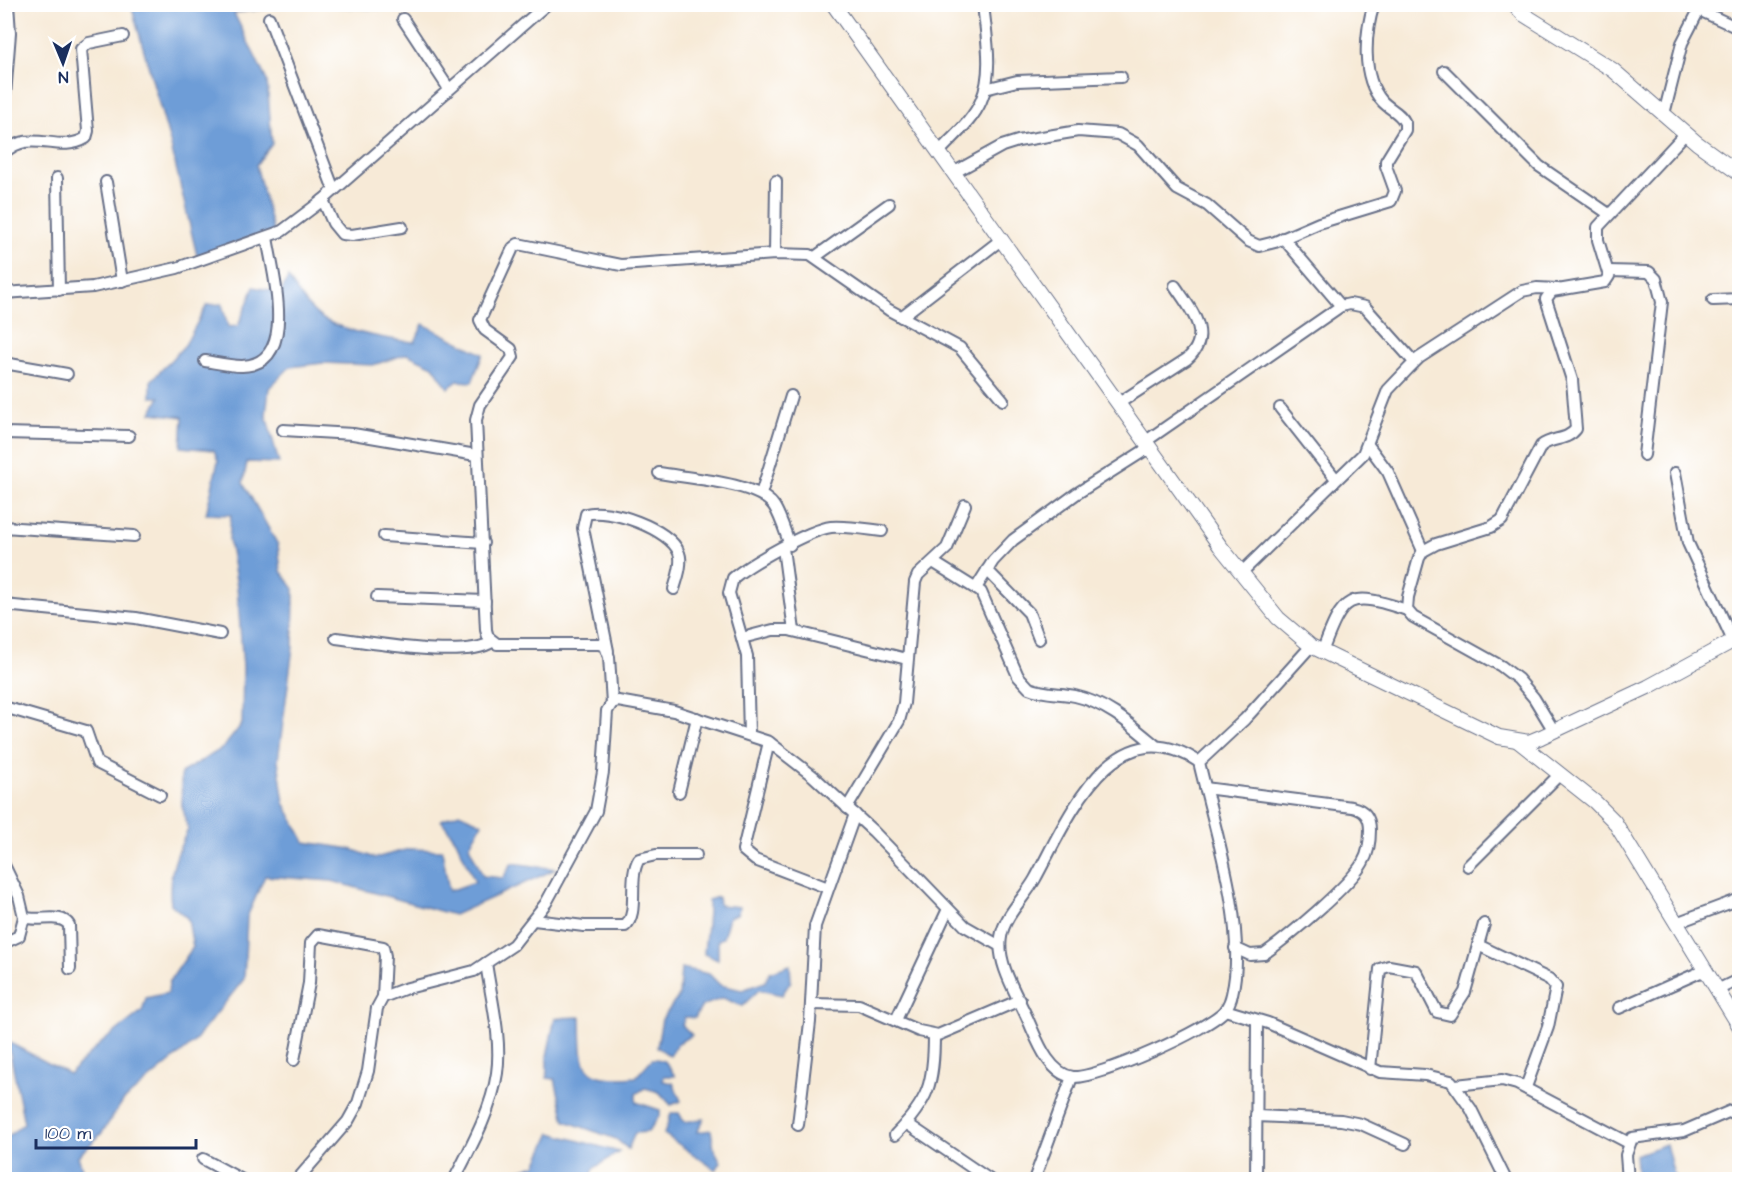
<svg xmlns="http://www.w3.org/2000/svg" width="1744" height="1184" font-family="'Architects Daughter',sans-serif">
<rect width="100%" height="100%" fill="#fff"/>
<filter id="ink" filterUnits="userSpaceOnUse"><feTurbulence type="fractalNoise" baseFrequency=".0167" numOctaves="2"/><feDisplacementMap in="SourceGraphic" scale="12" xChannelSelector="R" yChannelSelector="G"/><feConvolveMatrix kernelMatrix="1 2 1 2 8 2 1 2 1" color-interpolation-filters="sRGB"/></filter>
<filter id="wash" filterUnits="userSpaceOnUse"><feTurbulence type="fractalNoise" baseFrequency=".008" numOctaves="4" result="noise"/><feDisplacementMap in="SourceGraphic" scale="24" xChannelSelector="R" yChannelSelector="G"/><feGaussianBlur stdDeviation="1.35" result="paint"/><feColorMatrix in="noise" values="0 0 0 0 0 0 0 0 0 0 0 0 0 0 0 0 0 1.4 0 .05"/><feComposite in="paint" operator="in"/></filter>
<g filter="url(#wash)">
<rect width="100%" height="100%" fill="#f7ead7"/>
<!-- water -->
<g fill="#6e9dd7" stroke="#44669a" stroke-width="1.5">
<polygon points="131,5 296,5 234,13 267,81 272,144 256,165 274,234 198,260 170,142"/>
<polygon points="311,5 458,4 458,5 457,7 422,12"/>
<path d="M288,278C298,292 309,311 325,320C347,332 390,340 415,342L423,324L483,354L472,382L458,381L448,388L433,366L407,354L373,365L323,363L290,367L269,388L266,415L279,463L247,462L243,483L278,545L281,571L294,589L293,647L278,760L284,803L305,842L351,849L375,858L409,849L442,850L449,891L475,882L456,840L441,820L459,813L482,823L469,846L483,876L503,878L512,863L556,869L454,915L332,881L265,876L247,917L244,979L193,1043L123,1101L101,1134L78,1156L85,1179L5,1180V1139L24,1123L8,1042L69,1074L101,1043L142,1011L146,998L168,993L169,982L193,947L188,919L171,904C167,876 177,853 188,829L182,806L181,773L223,748L242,724L243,667L237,586L229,539L231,515L206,514L218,461L214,450L181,447L183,417L151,413L160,397H151V381L185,345L207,305L222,304L228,327L238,326L254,287L281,292Z"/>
<path d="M718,897L719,905L740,907L737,914L729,917L723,938L718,940V960L704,954C705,935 709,919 708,900Z"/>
<polygon points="790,965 791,981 782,995 759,990 742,1006 723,998 702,1006 695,1018 685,1017 682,1025 692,1035 678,1043 670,1056 657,1047 662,1019 679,996 681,968 709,974 720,985 742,990 765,982 770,972"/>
<path d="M581,1017C582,1067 578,1082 636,1077L652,1059C667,1058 668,1066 675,1076H664L663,1081L673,1083L681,1101L671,1105L659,1092L645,1088L636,1094V1102L660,1110V1115L648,1132L635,1133L628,1149L616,1139L565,1121L555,1079L547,1078V1056L555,1018Z"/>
<polygon points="671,1113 679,1113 684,1122 704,1119 697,1132 711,1130 714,1149 721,1162 716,1170 664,1134"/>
<polygon points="551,1133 619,1152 594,1168 590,1179 505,1179 505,1175 536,1165"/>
<polygon points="1666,1144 1675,1179 1637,1179 1635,1155"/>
</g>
</g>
<g filter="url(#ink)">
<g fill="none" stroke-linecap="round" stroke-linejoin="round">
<defs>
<g id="minor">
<polyline points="1699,10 1740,29"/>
<polyline points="269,18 334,190"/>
<polyline points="403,19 449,89"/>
<polyline points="1444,71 1539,166 1609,214"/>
<polyline points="985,89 1017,81 1121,77"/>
<polyline points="4,108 10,33 8,4"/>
<polyline points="1664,114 1682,43 1702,4"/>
<path d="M940,151C954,136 973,120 981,101C994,72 986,35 983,4"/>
<path d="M4,153C31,127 58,155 86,138L88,131L81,49L89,43L123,36"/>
<path d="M955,172L1002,146L1018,141L1078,131L1118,134L1138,145L1177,189L1207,205L1248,241L1259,246L1275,242L1319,223L1391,201L1395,191L1386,166V161L1405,130V123C1400,112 1390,110 1382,101C1361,77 1365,32 1374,4"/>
<polyline points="57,178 59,290"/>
<polyline points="106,182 122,281"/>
<polyline points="323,200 333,223 342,234 352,235 402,227"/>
<polyline points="1283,238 1341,306"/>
<polyline points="775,254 776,181"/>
<polyline points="815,257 889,204"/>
<polyline points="1608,271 1649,272 1656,279 1662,302 1644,455"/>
<polyline points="4,293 93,287 177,268 282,231 323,200 547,4"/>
<polyline points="1713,300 1740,299"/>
<polyline points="901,317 1002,239"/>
<path d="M205,361C217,363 230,366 242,366C300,364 272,272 267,237"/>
<polyline points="4,363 67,374"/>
<path d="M1119,403L1187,359C1214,335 1191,310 1175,286"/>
<polyline points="1280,408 1336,479"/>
<polyline points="283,430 353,434 476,455"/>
<polyline points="4,433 129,436"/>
<polyline points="1146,441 1341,306 1350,304 1365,307 1414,362"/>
<polyline points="1368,445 1388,472 1423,551"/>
<path d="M659,473C686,478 758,482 774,506C781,517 785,532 790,545"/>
<polyline points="1675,473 1688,543 1733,641 1740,650"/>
<polyline points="761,494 791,396"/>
<polyline points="4,527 134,536"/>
<polyline points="384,536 483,543"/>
<polyline points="783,548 794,631"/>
<path d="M933,562L981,592L1018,676L1029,688C1044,694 1060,693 1075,696C1107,703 1131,725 1155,745"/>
<polyline points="987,570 1029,613 1039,639"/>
<polyline points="1241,573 1363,454 1388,390 1409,368 1419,358 1522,291 1537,288 1558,289"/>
<polyline points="976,588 993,561 1013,540 1076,494 1150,447"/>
<polyline points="377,597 485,601"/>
<polyline points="4,605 136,618 220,634"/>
<path d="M336,638C372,642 463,660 492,642"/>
<polyline points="742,638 773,630 789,630 907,659"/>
<path d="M608,651L583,528L586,514C608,507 671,529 679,553C683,563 677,579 674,589"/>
<path d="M1322,652C1344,594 1348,591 1407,610"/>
<polyline points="612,703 609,657 605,646 599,644 497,644 488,637 486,630 476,420 480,405 513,357 511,349 485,330 480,320 513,248 518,244 621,265 775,254 810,255 889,310 960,348 1003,400"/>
<polyline points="4,707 86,731 97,763 160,795"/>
<path d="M1554,731L1534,698L1518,679L1501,666L1413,617L1407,610L1408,597L1419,558L1423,551L1436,544L1491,527L1502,520L1541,446C1552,437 1567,441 1576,429L1572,380L1546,299L1552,291L1605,282L1609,276L1598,240V227L1686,133"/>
<path d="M749,735L747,656L729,593L733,578C751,563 809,530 831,527C847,526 865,529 882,531"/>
<polyline points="769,742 743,850 755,860 828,888"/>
<path d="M1199,762C1113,705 1068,819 1035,879C1025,897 1004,916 1001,937C996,964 1019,998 1029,1022C1037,1040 1049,1074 1073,1077C1097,1079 1210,1029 1225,1010C1228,1006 1231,999 1232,994C1248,928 1214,827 1199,762L1245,719L1311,646"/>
<path d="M1205,788L1352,807C1365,810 1370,817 1370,830C1370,841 1369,852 1363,862C1350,886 1288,937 1264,954L1250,955L1235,948"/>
<polyline points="679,792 697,718"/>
<polyline points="847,808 899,721 904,703 915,582 918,575 947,548 965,505"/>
<path d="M4,865L19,896L24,917C38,923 60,912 69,925L70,969"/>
<polyline points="1468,866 1560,774"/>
<path d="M534,920L584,926H625C640,914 627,878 639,859L656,855H696"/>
<polyline points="1676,923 1740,899"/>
<polyline points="4,943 19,936 24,917"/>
<polyline points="1478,945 1549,979 1556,987 1548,1027 1526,1087"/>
<polyline points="1717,990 1740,979"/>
<polyline points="811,1004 859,1005 919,1031 938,1035 1020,1000"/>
<polyline points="1619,1008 1705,970"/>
<polyline points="1225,1010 1268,1023 1380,1072 1425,1075 1451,1081 1471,1109 1506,1180"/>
<polyline points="896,1020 948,909"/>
<polyline points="294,1060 309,983 311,943 318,935 383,947 385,956 383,997"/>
<polyline points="1370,1069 1380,969 1389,966 1416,971 1437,1012 1450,1015 1465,992 1484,924"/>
<polyline points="1456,1085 1502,1080 1517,1084 1629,1143"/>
<polyline points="1256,1116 1341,1120 1361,1124 1405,1144"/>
<polyline points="906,1123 990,1180"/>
<polyline points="798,1125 810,1022 815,926 855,814"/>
<path d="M895,1135C929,1100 934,1083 934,1035"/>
<polyline points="203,1159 242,1180"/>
<polyline points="297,1180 348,1121 358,1103 368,1071 377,1008 383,997 404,989 474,971 513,945 546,903 596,811 603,772 607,711 612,703 618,701 674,711 769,742 813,776 873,831 965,926 1000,946"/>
<path d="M454,1180C471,1147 492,1109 497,1073C502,1038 491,998 486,963"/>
<polyline points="1034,1180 1072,1077"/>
<polyline points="1256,1180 1257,1020"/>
<polyline points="1628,1180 1626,1155 1632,1138 1684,1131 1740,1107"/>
</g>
<g id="tertiary">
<polyline points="833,4 1220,546 1278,618 1311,646 1499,737 1529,742 1541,737 1648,687 1740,637"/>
<polyline points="1514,4 1523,14 1613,70 1697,143 1740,174"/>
<polyline points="1518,741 1595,802 1614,821 1740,1027"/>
</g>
</defs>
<!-- minor casing -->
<use href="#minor" stroke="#687088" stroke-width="14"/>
<!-- tertiary casing -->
<use href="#tertiary" stroke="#687088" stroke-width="16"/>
<!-- minor -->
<use href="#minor" stroke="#fff" stroke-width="10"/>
<!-- tertiary -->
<use href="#tertiary" stroke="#fff" stroke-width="14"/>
</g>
</g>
<!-- margin -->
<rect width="1744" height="1184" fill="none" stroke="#fff" stroke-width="24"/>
<!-- north arrow -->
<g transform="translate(63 63) rotate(178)" stroke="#ffffff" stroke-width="4.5" paint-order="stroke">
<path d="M0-4.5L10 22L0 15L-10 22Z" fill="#1b2f5e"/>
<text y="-9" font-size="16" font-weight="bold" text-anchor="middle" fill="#1b2f5e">N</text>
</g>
<!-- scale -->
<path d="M36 1139v9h160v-9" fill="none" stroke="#1b2f5e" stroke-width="3"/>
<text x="45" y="1139" font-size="18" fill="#1b2f5e" stroke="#ffffff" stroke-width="4.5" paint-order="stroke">100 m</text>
</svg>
